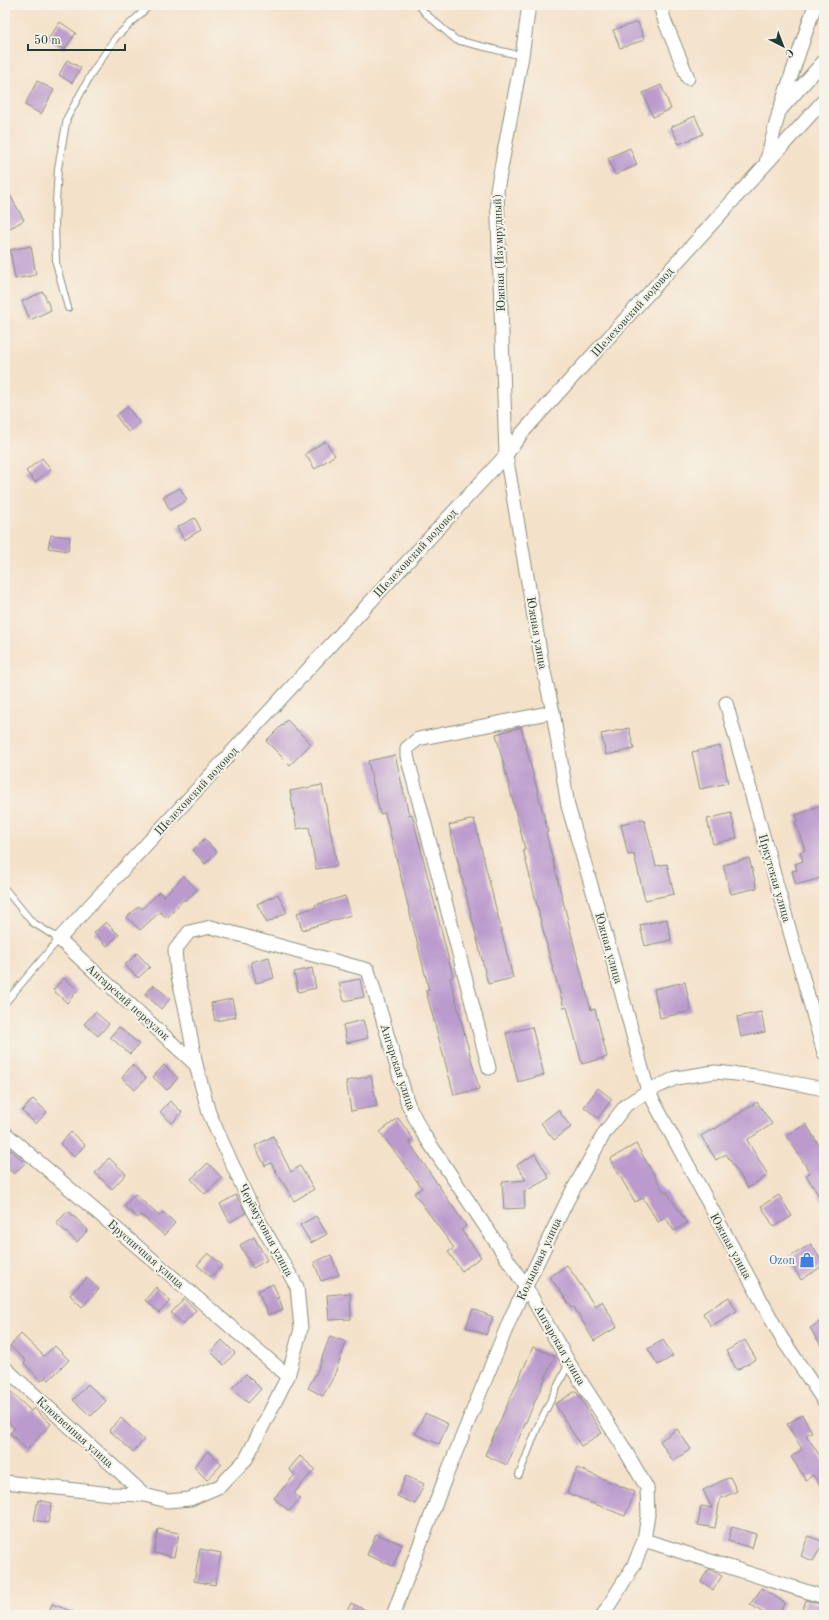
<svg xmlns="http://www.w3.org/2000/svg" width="829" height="1620" font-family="'Old Standard TT',serif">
<rect width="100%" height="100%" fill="#f7f3e8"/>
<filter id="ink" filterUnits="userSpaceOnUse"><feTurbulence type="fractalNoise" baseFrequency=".025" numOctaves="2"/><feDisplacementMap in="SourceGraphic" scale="8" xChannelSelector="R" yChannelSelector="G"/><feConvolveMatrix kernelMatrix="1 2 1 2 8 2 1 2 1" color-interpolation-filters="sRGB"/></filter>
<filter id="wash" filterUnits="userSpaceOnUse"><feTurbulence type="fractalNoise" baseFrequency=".012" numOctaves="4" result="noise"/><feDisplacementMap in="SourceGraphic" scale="16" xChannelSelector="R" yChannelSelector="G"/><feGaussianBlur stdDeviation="0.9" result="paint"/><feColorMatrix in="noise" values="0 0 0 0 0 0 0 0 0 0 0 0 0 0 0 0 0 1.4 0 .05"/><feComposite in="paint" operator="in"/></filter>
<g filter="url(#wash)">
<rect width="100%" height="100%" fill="#f4e1c9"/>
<g id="blocks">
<!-- building -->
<g fill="#bb9bce">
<polygon points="60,22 76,33 64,50 48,39"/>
<polygon points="638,22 644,40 620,48 613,30"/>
<polygon points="67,60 81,68 72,83 59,75"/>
<polygon points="37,81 54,90 41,114 25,105"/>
<polygon points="661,85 671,109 653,117 643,93"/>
<polygon points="695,116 703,134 679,144 671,127"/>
<polygon points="630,148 637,165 615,175 608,158"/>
<polygon points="5,186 24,220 9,229 5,222"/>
<polygon points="31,246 36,275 15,279 10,250"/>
<polygon points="43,292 51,310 30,320 22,301"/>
<polygon points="127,407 140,423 128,432 116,416"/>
<polygon points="325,441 335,455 315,469 305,454"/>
<polygon points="42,458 51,469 35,482 26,471"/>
<polygon points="180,488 187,500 170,510 163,497"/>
<polygon points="195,518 201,530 184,540 177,527"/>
<polygon points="51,535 70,537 68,551 48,548"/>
<polygon points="287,720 311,744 290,765 266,741"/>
<polygon points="521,727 548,832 546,833 576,953 591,1010 595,1009 607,1057 582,1064 567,1007 564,1008 549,954 523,849 525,849 496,734"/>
<polygon points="629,728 634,749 606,755 601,734"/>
<polygon points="720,746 728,783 700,789 692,752"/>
<polygon points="395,755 409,815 412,814 453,977 450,978 479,1089 454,1095 426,991 429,990 385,813 380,814 368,761"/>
<polygon points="322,785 337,866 316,869 309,827 297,829 290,791"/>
<polygon points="821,805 824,813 824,877 796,885 792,871 797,870 795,864 803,861 800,852 805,850 795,822 798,821 796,815"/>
<polygon points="731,813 737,838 713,844 707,819"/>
<polygon points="474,819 513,978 488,984 449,825"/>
<polygon points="644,819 656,866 667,864 674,894 645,900 634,854 628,855 621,824"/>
<polygon points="204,839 217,852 205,864 193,850"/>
<polygon points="749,858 757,888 731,894 723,865"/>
<polygon points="184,876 197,890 185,901 184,899 167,918 160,912 140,930 127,917 139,906 142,909 159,892 164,896"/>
<polygon points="278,894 287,912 267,923 257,904"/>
<polygon points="345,896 351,915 302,930 297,913 316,907 315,905"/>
<polygon points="667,919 671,940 645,946 640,925"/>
<polygon points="106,922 119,935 107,946 94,933"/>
<polygon points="137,953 150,967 138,978 125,965"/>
<polygon points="269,957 274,978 256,983 251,962"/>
<polygon points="312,968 316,988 298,992 294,972"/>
<polygon points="64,978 78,990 67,1003 53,990"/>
<polygon points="360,979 364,997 344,1001 339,983"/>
<polygon points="685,982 691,1011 660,1018 654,989"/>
<polygon points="154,985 170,999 161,1009 145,994"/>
<polygon points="232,999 236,1017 215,1021 211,1003"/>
<polygon points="95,1012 109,1024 98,1036 84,1024"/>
<polygon points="761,1012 765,1032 741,1037 737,1017"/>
<polygon points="363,1020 368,1038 347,1043 343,1025"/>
<polygon points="119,1027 139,1044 130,1054 110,1037"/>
<polygon points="532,1027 544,1075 518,1082 506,1033"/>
<polygon points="132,1065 146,1078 135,1090 122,1078"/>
<polygon points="164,1065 178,1078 167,1090 153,1077"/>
<polygon points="371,1076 377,1106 351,1111 346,1081"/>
<polygon points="598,1088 612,1099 598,1118 584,1107"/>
<polygon points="33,1099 47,1112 36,1124 22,1111"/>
<polygon points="170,1101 182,1112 172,1123 160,1112"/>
<polygon points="757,1102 772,1124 747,1140 768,1175 748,1188 726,1154 716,1160 701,1136 714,1128 715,1129"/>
<polygon points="558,1110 571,1127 554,1140 541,1123"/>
<polygon points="398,1118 413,1139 409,1142 466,1226 461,1230 481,1257 462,1271 448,1252 454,1248 414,1193 422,1188 380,1132"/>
<polygon points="806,1124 824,1154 824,1204 806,1175 810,1173 787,1136"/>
<polygon points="71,1132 85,1145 74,1157 60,1144"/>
<polygon points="273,1136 291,1172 300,1166 314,1189 294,1201 271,1163 265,1166 255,1146"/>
<polygon points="636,1144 664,1192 666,1191 687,1223 674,1231 665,1217 658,1222 643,1198 635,1202 610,1159"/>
<polygon points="11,1150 25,1163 14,1174 5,1166 5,1156"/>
<polygon points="535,1154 549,1178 524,1192 525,1208 504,1209 502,1182 526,1180 517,1165"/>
<polygon points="109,1158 126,1174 112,1189 95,1173"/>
<polygon points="208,1163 222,1178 205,1194 191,1179"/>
<polygon points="135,1194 159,1216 163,1212 175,1223 164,1235 141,1215 138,1218 124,1206"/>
<polygon points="236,1195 246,1213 230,1222 220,1204"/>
<polygon points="779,1195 792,1216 774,1227 761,1206"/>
<polygon points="68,1211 88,1230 77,1242 56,1223"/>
<polygon points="316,1216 327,1234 311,1243 300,1225"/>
<polygon points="254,1237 267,1260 253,1268 240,1245"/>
<polygon points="811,1244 824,1265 801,1280 788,1258"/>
<polygon points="208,1253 222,1265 211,1277 197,1265"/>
<polygon points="331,1255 339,1275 321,1281 314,1262"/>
<polygon points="567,1265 595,1306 602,1301 617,1327 594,1341 574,1307 572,1308 550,1277"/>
<polygon points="87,1278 99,1289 82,1307 70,1295"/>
<polygon points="273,1284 279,1297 276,1299 279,1298 283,1309 268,1315 258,1291"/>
<polygon points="156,1287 170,1301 159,1313 145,1300"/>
<polygon points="350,1293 351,1319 329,1320 327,1295"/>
<polygon points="729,1297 737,1311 711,1326 703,1313"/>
<polygon points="184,1299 196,1310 183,1324 171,1313"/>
<polygon points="473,1309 493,1317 486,1335 466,1327"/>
<polygon points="824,1319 824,1350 810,1328"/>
<polygon points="21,1334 44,1356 55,1346 69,1360 49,1380 46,1377 41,1381 24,1363 26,1361 10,1346"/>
<polygon points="330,1336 346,1342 334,1376 323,1396 308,1388 318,1369"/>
<polygon points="222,1340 235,1353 224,1365 211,1352"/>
<polygon points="663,1340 673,1356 658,1365 648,1349"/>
<polygon points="745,1340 756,1359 737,1370 726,1351"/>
<polygon points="533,1347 555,1356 507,1465 485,1455"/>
<polygon points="246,1374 261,1389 248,1403 232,1388"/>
<polygon points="88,1384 106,1401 91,1416 73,1400"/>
<polygon points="10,1391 31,1411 34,1408 51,1424 27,1450 10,1433 15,1428 5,1419 5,1397"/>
<polygon points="576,1391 602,1433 581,1446 555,1404"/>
<polygon points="425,1413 448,1424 439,1444 415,1434"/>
<polygon points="802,1415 812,1432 806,1435 824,1462 824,1492 813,1475 806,1480 791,1457 802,1449 787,1424"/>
<polygon points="121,1418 144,1440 133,1452 109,1430"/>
<polygon points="677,1429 691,1449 673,1461 660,1441"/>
<polygon points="208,1451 222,1464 207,1480 194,1467"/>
<polygon points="300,1456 315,1469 294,1493 300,1499 289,1511 274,1498 295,1475 289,1469"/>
<polygon points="577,1468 635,1492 625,1516 567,1493"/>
<polygon points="406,1476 424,1484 415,1504 397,1496"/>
<polygon points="730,1477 737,1491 720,1499 715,1528 698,1525 701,1506 712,1508 703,1490"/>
<polygon points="38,1500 52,1503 48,1523 34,1520"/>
<polygon points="732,1527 756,1534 752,1548 728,1541"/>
<polygon points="158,1529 179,1533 174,1557 154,1553"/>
<polygon points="376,1534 402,1544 393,1566 367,1555"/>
<polygon points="808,1536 824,1542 813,1561 801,1556"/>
<polygon points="200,1549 221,1553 215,1585 194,1581"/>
<polygon points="709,1569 722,1576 713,1590 701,1581"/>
<polygon points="762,1588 785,1603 777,1615 766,1615 750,1604"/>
<polygon points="806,1600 824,1605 824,1615 801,1615"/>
<polygon points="351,1603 375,1615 345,1615"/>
<polygon points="52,1604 79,1614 79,1615 48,1615"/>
</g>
</g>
</g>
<g filter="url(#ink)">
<use href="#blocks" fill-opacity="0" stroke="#8a8f7e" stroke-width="1"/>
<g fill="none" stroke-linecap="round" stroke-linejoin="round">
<defs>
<g id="service">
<polyline points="419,5 425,13 456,40 522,56"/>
<polyline points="68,308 56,263 55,220 58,168 67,118 93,71 116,37 150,5"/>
<polyline points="5,889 32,922 59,939 5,1003"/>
<polyline points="519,1475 538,1426 569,1363"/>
</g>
<g id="minor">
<polyline points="529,5 522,56 497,190 506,455 542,663 553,712 568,806 610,950 648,1091 781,1337 824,1401"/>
<polyline points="660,5 665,22 688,78"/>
<polyline points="782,108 824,61"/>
<polyline points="766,163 779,112 815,5"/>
<polyline points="726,703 824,1053"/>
<polyline points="196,1065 59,939 506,455 522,433 824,100"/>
<polyline points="489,1068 407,756 407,748 418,739 553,712"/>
<polyline points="5,1133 288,1376"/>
<polyline points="5,1368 145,1495"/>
<polyline points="5,1482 111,1494 145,1495 167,1501 190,1499 220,1486 246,1459 288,1376 301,1329 297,1287 253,1210 209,1113 196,1065 185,1006 177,972 175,950 189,932 211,927 368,970 408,1104 422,1132 526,1287 569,1363 622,1445 647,1488 648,1515 644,1540 634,1565 603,1615"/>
<polyline points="644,1540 824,1597"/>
<polyline points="393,1615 446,1476 511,1317 568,1199 605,1132 626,1105 648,1091 676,1078 715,1072 757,1076 824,1089"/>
</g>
</defs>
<!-- service casing -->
<use href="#service" stroke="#8a8f7e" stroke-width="8"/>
<!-- minor casing -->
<use href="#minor" stroke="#8a8f7e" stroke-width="15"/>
<!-- service -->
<use href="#service" stroke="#fff" stroke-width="6"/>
<!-- minor -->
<use href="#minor" stroke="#fff" stroke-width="13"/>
</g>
</g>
<!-- icons -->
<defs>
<symbol id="shop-bare" viewBox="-9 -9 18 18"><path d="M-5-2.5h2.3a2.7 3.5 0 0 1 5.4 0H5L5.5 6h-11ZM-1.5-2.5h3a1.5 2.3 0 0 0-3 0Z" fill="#3f7fe0" stroke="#f7f3e8" stroke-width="2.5" paint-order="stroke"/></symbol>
</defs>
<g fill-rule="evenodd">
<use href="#shop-bare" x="796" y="1249" width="22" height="22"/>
</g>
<g text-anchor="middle" stroke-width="4" stroke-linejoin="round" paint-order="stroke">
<!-- street labels -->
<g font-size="12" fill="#1f3d34" stroke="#f7f3e8">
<text transform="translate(499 253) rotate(-92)" y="4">Южная (Изумрудный)</text>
<text transform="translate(632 312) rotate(-48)" y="4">Шелеховский водовод</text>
<text transform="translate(415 553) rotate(-47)" y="4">Шелеховский водовод</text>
<text transform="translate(537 633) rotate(80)" y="4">Южная улица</text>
<text transform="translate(196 791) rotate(-47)" y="4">Шелеховский водовод</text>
<text transform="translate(775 878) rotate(74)" y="4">Иркутская улица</text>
<text transform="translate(609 948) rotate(74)" y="4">Южная улица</text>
<text transform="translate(128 1002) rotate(42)" y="4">Ангарский переулок</text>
<text transform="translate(398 1067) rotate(72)" y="4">Ангарская улица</text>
<text transform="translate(266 1230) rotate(62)" y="4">Черёмуховая улица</text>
<text transform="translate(731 1246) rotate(61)" y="4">Южная улица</text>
<text transform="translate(146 1254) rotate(41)" y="4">Брусничная улица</text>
<text transform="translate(539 1259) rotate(-65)" y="4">Кольцевая улица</text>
<text transform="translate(560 1345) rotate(60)" y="4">Ангарская улица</text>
<text transform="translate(75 1432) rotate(42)" y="4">Клюквенная улица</text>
</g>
<!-- shop labels -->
<g font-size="12" fill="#366cbe" stroke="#f7f3e8" text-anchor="end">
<text x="795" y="1264">Ozon</text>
</g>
</g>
<!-- margin -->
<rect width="829" height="1620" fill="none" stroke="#f7f3e8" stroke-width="20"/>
<!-- north arrow -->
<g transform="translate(783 46) rotate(138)" stroke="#f7f3e8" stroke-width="3" paint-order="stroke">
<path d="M0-3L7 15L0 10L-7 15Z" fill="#1f3d34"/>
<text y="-6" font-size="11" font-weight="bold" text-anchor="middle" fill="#1f3d34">С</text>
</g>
<!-- scale -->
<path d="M28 44v6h97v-6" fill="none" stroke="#1f3d34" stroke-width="2"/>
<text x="34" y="44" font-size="12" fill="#1f3d34" stroke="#f7f3e8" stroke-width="3" paint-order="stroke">50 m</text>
</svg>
